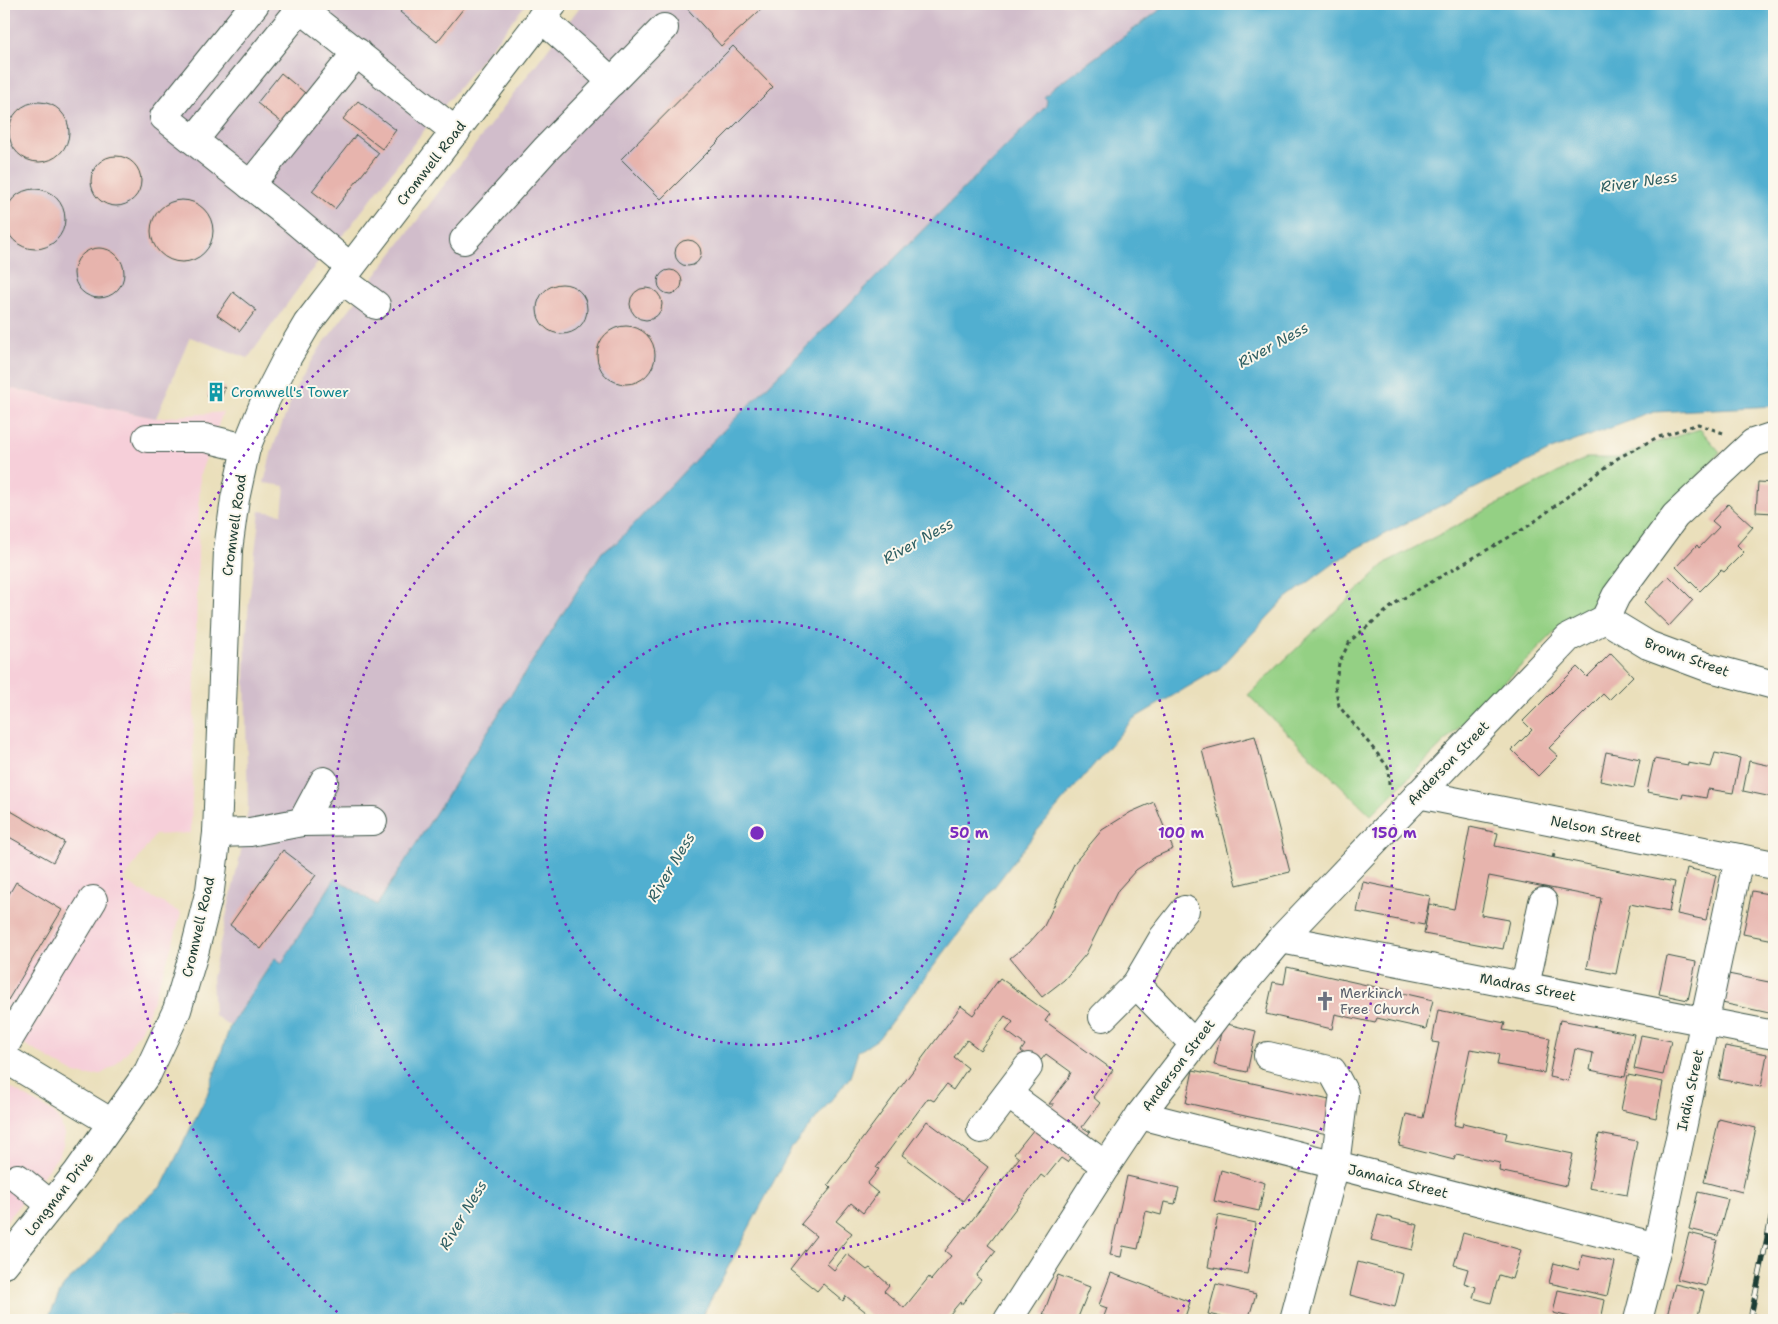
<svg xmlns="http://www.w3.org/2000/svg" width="1778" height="1324" font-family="'Shantell Sans',sans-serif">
<rect width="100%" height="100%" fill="#fbf7ec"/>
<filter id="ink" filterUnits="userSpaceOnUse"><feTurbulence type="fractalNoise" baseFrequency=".02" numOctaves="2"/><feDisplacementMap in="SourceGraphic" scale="10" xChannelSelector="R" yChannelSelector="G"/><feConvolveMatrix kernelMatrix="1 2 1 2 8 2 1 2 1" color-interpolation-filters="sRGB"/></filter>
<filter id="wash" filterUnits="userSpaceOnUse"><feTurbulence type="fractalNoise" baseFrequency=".0096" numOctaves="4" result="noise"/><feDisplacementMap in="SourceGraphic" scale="20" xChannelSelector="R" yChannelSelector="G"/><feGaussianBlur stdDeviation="1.12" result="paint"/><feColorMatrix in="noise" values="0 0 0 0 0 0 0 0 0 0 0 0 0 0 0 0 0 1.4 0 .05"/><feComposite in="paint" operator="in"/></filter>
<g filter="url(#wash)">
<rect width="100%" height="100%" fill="#eadfbb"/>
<!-- built -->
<g fill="#f6cfd9">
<polygon points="4,387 156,418 223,412 200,474 191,833 155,835 123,881 181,913 171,949 145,1023 126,1053 113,1067 101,1074 87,1076 72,1072 4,1032"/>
<polygon points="4,1084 54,1113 61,1124 64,1134 63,1146 57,1158 4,1224"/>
</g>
<!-- industrial -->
<g fill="#d1bdcb">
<polygon points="4,4 526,4 418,138 348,229 311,271 248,358 190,337 156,418 4,387"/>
<polygon points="582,4 1168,4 1055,87 1045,97 1047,100 1046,106 713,441 616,543 602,552 377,905 335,878 282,963 274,958 230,1026 214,1015 212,978 240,856 248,809 245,677 246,640 249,602 260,511 282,514 285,486 264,483 272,450 297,385 320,348"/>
</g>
<!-- green -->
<path fill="#94d084" stroke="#5a865c" d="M1700,429L1720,452L1614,568C1600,604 1597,608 1563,624L1371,815L1248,695L1387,562L1586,458H1618L1655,443Z"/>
<!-- water -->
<polygon fill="#51afd0" stroke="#387682" points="1168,4 1774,4 1774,406 1654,412 1551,450 1351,551 1284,600 1220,668 1133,719 1037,831 878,1039 858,1052 850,1077 791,1149 700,1320 47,1320 64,1285 97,1254 118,1222 162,1186 207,1095 230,1026 275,958 282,963 335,878 377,905 602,552 616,543 713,441 1046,106 1047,100 1044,97 1055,87"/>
<g id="blocks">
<!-- building -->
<g fill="#e7b4ad" fill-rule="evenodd">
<polygon points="407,4 467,4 437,42 400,12"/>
<polygon points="683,4 767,4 721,46"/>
<polygon points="733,46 773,87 661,199 621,159"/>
<polygon points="281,73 317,103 294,132 257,103"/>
<polygon points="358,101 396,130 382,149 343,119"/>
<circle cx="39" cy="132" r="30"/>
<polygon points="356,135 379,153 335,209 312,191"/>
<circle cx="116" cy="181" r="25"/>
<circle cx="35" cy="219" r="30"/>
<circle cx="182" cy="231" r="31"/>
<circle cx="688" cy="253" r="13"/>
<circle cx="99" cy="273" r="25"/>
<circle cx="670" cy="282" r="12"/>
<circle cx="562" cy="309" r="25"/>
<circle cx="646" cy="304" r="16"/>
<polygon points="233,292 256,310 240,331 217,315"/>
<circle cx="626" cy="355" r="29"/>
<polygon points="212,383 225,388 220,401 207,396"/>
<polygon points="1758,482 1774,483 1774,513 1756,512"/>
<polygon points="1728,504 1753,527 1737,545 1744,552 1724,572 1721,570 1700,591 1676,567 1697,545 1699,548 1719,527 1712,521"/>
<polygon points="1669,576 1693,600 1669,626 1644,602"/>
<polygon points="1611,653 1633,676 1609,700 1603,694 1549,748 1558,756 1538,776 1512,750 1532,730 1523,721 1577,667 1587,677"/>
<polygon points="1255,736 1290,872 1237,885 1202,750"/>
<polygon points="1606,752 1640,759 1634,788 1600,781"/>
<polygon points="1715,753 1740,758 1733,793 1708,789 1706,798 1683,794 1682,798 1647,792 1654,759 1688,765 1688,763 1711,767"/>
<polygon points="1773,758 1774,788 1772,797 1743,791 1749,761 1772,766"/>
<polygon points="1154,802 1173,849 1155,857 1136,870 1118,890 1086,954 1064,980 1042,997 1010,958 1029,943 1044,926 1075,862 1102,830 1131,812"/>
<polygon points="4,807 64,842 53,862 4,834"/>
<polygon points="1470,827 1498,833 1495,846 1675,882 1669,912 1630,904 1616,974 1587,968 1601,898 1489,876 1481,915 1509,920 1503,949 1424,934 1429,904 1454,909"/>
<polygon points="283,850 316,875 261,949 230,925"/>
<polygon points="1687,868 1716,875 1706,920 1677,914"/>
<polygon points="16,882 62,910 8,1000 4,998 4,903"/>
<polygon points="1363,882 1430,896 1424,925 1357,912"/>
<polygon points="1752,891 1774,895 1774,940 1743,934"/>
<polygon points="1667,956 1696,962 1688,1000 1659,994"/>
<polygon points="1287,967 1433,1000 1426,1029 1377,1018 1375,1023 1335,1014 1332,1029 1266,1014 1273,982 1284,984"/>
<polygon points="1728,974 1774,983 1774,1014 1722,1003"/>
<path d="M1000,978L1050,1014L1045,1021L1113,1070L1093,1097L1100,1103L1082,1127L1090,1132L1067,1162L1061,1158L1045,1178L1041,1175L988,1245L996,1251L976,1276L981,1280L961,1305L960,1302L945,1320H876L846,1296L843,1301L823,1284L817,1291L790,1269L816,1236L801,1224L831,1188L828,1185L961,1006L973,1015ZM1005,1016L1013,1022L1006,1031L1025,1045L1021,1051L1038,1064L1046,1054L1071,1072L1068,1079L1049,1104H1054L1014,1154L1019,1158L966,1228L965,1226L945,1251L951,1256L931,1280L929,1277L904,1308L884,1291L889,1285L870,1268L867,1270L847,1254L834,1270L827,1264L852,1233L836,1221L851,1203L863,1213L878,1193L867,1184L879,1169L876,1168L928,1098L934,1101L946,1085L953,1090L968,1068L954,1057L967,1040L980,1050Z"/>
<polygon points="1438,1010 1505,1023 1503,1030 1550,1038 1544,1073 1497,1065 1499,1054 1470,1049 1454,1125 1462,1127 1463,1123 1507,1133 1505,1140 1573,1154 1566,1186 1499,1171 1500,1163 1456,1154 1454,1160 1399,1146 1406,1114 1423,1118 1439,1043 1432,1042"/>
<polygon points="1560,1020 1634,1034 1625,1077 1590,1070 1593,1053 1575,1049 1568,1081 1549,1077"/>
<polygon points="1223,1023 1256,1031 1247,1072 1214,1065"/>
<polygon points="1641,1035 1671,1041 1663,1075 1634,1069"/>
<polygon points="1725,1046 1767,1054 1761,1087 1719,1079"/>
<polygon points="1193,1070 1334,1101 1327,1134 1186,1103"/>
<polygon points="1628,1075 1663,1082 1656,1118 1621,1110"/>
<polygon points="1719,1119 1756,1128 1742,1192 1704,1182"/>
<polygon points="927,1121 988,1167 963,1201 902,1155"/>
<polygon points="1599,1134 1637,1141 1627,1195 1589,1188"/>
<polygon points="1221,1170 1265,1183 1259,1211 1214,1201"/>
<polygon points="1127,1176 1179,1188 1175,1204 1164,1202 1161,1215 1146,1211 1138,1249 1123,1246 1121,1257 1110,1255"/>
<polygon points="1698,1192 1728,1199 1718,1236 1689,1229"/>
<polygon points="1218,1215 1256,1223 1247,1274 1208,1267"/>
<polygon points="1378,1215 1418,1225 1412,1250 1371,1240"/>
<polygon points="1463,1233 1521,1250 1512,1279 1499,1275 1491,1303 1473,1298 1476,1287 1464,1283 1468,1269 1454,1265"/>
<polygon points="1689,1233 1717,1240 1706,1286 1677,1279"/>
<polygon points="1582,1255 1615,1262 1607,1296 1549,1283 1554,1263 1579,1270"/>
<polygon points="1358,1262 1403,1274 1395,1307 1350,1295"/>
<polygon points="1111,1273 1190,1302 1184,1320 1138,1320 1128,1317 1127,1320 1103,1319 1107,1308 1099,1305"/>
<polygon points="1058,1275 1090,1287 1077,1320 1058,1320 1043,1315"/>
<polygon points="1216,1284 1256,1294 1248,1320 1233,1320 1208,1314"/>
<polygon points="1675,1284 1704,1291 1697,1320 1666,1320"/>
<polygon points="1558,1290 1605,1300 1601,1320 1569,1320 1570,1317 1553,1313"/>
</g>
</g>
</g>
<g filter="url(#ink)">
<use href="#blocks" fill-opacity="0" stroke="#3d5548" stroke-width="1"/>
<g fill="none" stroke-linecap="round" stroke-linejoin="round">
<defs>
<g id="minor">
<polyline points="255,4 164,117 292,218 350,267"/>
<polyline points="295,4 456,132"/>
<polyline points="541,18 582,54 612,82"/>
<polyline points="194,140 301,8"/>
<polyline points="250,185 357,52"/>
<polyline points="464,240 545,150 664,28"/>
<polyline points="341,279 376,305"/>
<polyline points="147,438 205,438 246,448"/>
<polyline points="1605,619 1648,645 1707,667 1774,685"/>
<polyline points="1418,794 1774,865"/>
<polyline points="302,822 324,781"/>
<polyline points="217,833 250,832 302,822 373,821"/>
<polyline points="1281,939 1774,1035"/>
<polyline points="1136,984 1193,1043"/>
<polyline points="1525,986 1543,902"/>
<polyline points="1103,1017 1136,984 1163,938 1185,910"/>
<polyline points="4,1047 93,900"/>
<polyline points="1268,1056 1332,1071 1344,1093 1335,1165 1294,1320"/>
<polyline points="4,1058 112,1123"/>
<polyline points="1008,1094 1106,1166"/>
<polyline points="1140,1115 1657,1247"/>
<polyline points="981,1129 1028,1067"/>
<polyline points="18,1178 51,1205"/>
<polyline points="4,1264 77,1173 148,1072 177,1010 194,953 210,890 217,833 228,550 235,499 246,448 265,401 287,358 307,324 553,4"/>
<polyline points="1008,1320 1106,1166 1140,1115 1216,1016 1281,939 1568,638 1605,619 1616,596 1675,516 1753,443 1774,436"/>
<polyline points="1638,1320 1657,1247 1739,858"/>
</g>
</defs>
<!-- minor casing -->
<use href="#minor" stroke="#3d5548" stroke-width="30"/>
<!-- path -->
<g stroke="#3d5548" stroke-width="3" stroke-dasharray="4 4" stroke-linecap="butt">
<polyline points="1389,785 1388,767 1339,706 1335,686 1339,663 1350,641 1397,602 1530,525 1618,458 1656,438 1698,424 1723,433"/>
<polyline points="1553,858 1555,850"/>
</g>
<!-- minor -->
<use href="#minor" stroke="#fff" stroke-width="28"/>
<defs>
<polyline id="rail" points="1750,1320 1774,1205"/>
</defs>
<!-- rail casing -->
<use href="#rail" stroke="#1f3d34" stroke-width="5.5"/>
<!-- rail -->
<use href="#rail" stroke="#fbf7ec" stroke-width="4" stroke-dasharray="11" stroke-linecap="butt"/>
</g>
</g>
<!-- distance rings -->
<g fill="none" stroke="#7b2cbf" stroke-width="2.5" stroke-dasharray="2.5 5">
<circle cx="757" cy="833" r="212"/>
<circle cx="757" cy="833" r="424"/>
<path d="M343 1317A637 637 0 1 1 1171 1317"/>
</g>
<!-- icons -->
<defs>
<symbol id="building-bare" viewBox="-9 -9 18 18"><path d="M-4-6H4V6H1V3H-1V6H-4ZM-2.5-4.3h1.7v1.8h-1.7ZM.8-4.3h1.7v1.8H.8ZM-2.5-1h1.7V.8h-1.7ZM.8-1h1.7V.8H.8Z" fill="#0f9aa8" stroke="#fbf7ec" stroke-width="2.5" paint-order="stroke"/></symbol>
<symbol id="church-bare" viewBox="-9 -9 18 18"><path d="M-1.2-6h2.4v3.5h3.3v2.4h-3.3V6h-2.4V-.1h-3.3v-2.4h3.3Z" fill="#6b7280" stroke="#fbf7ec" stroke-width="2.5" paint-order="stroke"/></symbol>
</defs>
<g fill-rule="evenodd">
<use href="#building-bare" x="202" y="378" width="28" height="28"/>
<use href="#church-bare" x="1311" y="987" width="28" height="28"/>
</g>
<g text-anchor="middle" stroke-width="4" stroke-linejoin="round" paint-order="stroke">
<!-- street labels -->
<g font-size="14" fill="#1f3d34" stroke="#fbf7ec">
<text transform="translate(431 163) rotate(-52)" y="5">Cromwell Road</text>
<text transform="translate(234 525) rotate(-82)" y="5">Cromwell Road</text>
<text transform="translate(1687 657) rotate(20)" y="5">Brown Street</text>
<text transform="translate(1448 763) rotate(-46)" y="5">Anderson Street</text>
<text transform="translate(1596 829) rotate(11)" y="5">Nelson Street</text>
<text transform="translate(198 927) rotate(-77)" y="5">Cromwell Road</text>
<text transform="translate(1528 987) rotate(11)" y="5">Madras Street</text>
<text transform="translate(1178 1065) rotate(-53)" y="5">Anderson Street</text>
<text transform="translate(1690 1090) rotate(-78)" y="5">India Street</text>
<text transform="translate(1398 1181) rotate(14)" y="5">Jamaica Street</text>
<text transform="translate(59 1194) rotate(-52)" y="5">Longman Drive</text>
</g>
<!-- culture labels -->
<g font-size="14" fill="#0d838f" stroke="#fbf7ec" text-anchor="start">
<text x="231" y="397">Cromwell's Tower</text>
</g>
<!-- worship labels -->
<g font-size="14" fill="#5b616d" stroke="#fbf7ec" text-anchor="start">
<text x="1340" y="998">Merkinch<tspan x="1340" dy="16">Free Church</tspan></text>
</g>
<!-- water labels -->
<g font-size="15" font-style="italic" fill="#2e5f63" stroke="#fbf7ec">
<text transform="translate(1639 182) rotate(-8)" y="5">River Ness</text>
<text transform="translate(1273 345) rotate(-29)" y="5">River Ness</text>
<text transform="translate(918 541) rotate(-29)" y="5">River Ness</text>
<text transform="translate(671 867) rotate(-59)" y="5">River Ness</text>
<text transform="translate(463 1215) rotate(-59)" y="5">River Ness</text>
</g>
</g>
<circle cx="757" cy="833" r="8" fill="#7b2cbf" stroke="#fbf7ec" stroke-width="2.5"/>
<g font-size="15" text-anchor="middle" font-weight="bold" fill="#7b2cbf" stroke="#fbf7ec" stroke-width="4" stroke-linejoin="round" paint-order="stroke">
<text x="969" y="838">50 m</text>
<text x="1181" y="838">100 m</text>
<text x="1394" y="838">150 m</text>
</g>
<!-- margin -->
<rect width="1778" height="1324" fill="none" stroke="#fbf7ec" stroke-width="20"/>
</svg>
